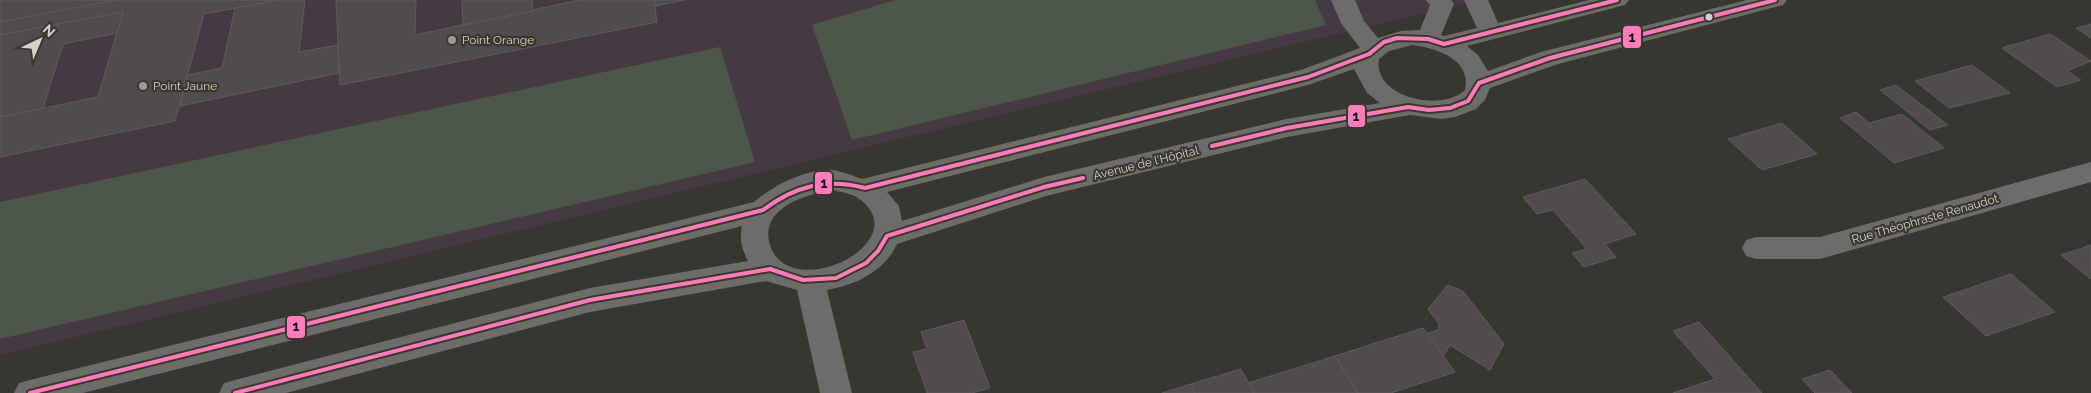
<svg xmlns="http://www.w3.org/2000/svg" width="2091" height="393" font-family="Raleway,sans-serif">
<rect width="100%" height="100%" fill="#383632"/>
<!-- medical -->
<polygon fill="#473943" points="0,0 1464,0 1466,3 0,355"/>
<!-- green -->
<g fill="#4c5747">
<polygon points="895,0 1315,0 1326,25 852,140 812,25"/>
<polygon points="720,47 755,162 0,339 0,202"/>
</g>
<!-- building -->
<g fill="#504b4d" stroke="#5e5c5c">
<polygon points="0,0 279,0 204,14 175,121 0,157 0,117 98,97 123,12 0,35"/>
<polygon points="0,0 116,0 0,22"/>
<polygon points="279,0 305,0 299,52 338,45 339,73 180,106 188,75 222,68 235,8"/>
<polygon points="336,0 416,0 415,35 579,0 654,0 657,22 340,85"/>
<polygon points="462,0 532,0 533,11 463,25"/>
<polygon points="654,0 685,0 655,6"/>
<polygon points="123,12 117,33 63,44 43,108 0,117 0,35"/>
<polygon points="2091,24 2091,38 2076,28"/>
<polygon points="2050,34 2091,61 2067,71 2081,80 2057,87 2002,48"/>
<polygon points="1972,65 2010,93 1949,108 1915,81"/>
<polygon points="1896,85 1948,125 1930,130 1880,90"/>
<polygon points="1856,112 1869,123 1902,114 1944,148 1894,163 1840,118"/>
<polygon points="1782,123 1817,154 1762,170 1728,139"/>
<polygon points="1585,179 1636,234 1605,244 1616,257 1584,267 1572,253 1587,249 1553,210 1537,214 1523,197"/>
<polygon points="2091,245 2091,279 2061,255"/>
<polygon points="2011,274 2055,312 1986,336 1943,297"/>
<polygon points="1448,285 1463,291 1504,344 1490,370 1450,345 1443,357 1426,334 1438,330 1439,324 1428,309"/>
<polygon points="964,320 990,388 972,393 927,393 913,352 927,349 921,332"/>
<polygon points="1699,322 1762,393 1673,393 1715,379 1673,331"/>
<polygon points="1423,328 1455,372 1391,393 1358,393 1335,356"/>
<polygon points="1335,356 1358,393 1254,393 1248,383"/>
<polygon points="1241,369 1254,393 1195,393 1191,384"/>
<polygon points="1830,370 1852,393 1815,393 1802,379"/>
<polygon points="1191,384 1195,393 1162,393"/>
</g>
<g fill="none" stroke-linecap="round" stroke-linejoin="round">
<!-- minor -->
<g fill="#6e6c6b" fill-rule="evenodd">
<path d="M1331,0H1355L1364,21L1378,38L1401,31L1420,30L1430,5L1426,0H1451L1454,4L1441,35L1444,36L1477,28L1464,0H1488L1498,23L1589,0H1629L1625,5L1467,46L1478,55L1488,71L1541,52L1747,0H1787L1783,5L1558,64L1490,88L1485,100L1476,109L1455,117L1441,119L1410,115L1287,137L1046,196L897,244C884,272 855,285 827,290L852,393H820L797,290L766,281L590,312L286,393H219L224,383L235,380L590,288L748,261C742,250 739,239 742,226L83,393H14L19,383L30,380L754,202C774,185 805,169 832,170C842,171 853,176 862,179L1301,70L1360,48L1341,23ZM1412,45C1436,48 1472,59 1465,90C1441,113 1372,97 1379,59L1389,51ZM1354,69L1367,93L1380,103L1287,119L1044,177L902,221L899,206L887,192L1308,85ZM833,190C841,192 852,194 858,198C911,235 822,289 783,263C775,257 771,251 769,241C762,207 807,194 833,190Z"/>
<polygon points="2091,162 2091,182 1820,259 1756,259 1746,256 1742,248 1746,240 1756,237 1820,237"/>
</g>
<defs>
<g id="bus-1">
<polyline points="1212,146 1287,128 1408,107 1429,110 1450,108 1468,101 1479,83 1550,58 1775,0"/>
<path d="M30,393L763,210C795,186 826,178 865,188L1308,77L1369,54L1384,42L1397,38L1428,39L1444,44L1617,0"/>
<polyline points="235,393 590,300 770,269 803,280 836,278 866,263 878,251 887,236 1044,187 1083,178"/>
</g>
</defs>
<!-- bus-1 casing -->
<use href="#bus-1" stroke="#3b372f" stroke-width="8"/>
<!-- bus-1 -->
<use href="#bus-1" stroke="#fe7cbc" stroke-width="4"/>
</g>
<!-- markers -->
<circle fill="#d4d1cc" stroke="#3b372f" stroke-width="2" cx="1709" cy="17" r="4.5"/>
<g fill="#9d9b96" stroke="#3b372f" stroke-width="2">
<circle cx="452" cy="40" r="5"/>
<circle cx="143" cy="86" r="5"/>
</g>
<g text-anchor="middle" stroke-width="4.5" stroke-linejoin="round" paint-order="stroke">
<!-- poi labels -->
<g font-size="12" fill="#d4d1cc" stroke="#3b372f" text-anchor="start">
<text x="462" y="44">Point Orange</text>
<text x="153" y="90">Point Jaune</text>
</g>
<!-- street labels -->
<g font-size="12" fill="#d4d1cc" stroke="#3b372f">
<text transform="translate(1146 163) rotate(-14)" y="4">Avenue de l'Hôpital</text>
<text transform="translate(1925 219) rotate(-16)" y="4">Rue Théophraste Renaudot</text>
</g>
</g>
<g stroke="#3b372f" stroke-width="2">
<rect x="1622" y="25" width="20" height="24" rx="5" fill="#fe7cbc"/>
<rect x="1347" y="104" width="19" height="24" rx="5" fill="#fe7cbc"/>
<rect x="814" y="171" width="19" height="24" rx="5" fill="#fe7cbc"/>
<rect x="286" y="315" width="20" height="24" rx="5" fill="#fe7cbc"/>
</g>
<g font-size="14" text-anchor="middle" font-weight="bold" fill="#111">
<text x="1632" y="42">1</text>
<text x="1356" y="121">1</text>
<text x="824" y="188">1</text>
<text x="296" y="331">1</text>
</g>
<!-- north arrow -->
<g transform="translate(40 40) rotate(44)" stroke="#3b372f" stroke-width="4" paint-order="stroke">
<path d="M0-4L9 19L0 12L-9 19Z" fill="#d4d1cc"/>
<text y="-8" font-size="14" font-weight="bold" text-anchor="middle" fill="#d4d1cc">N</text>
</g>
</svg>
